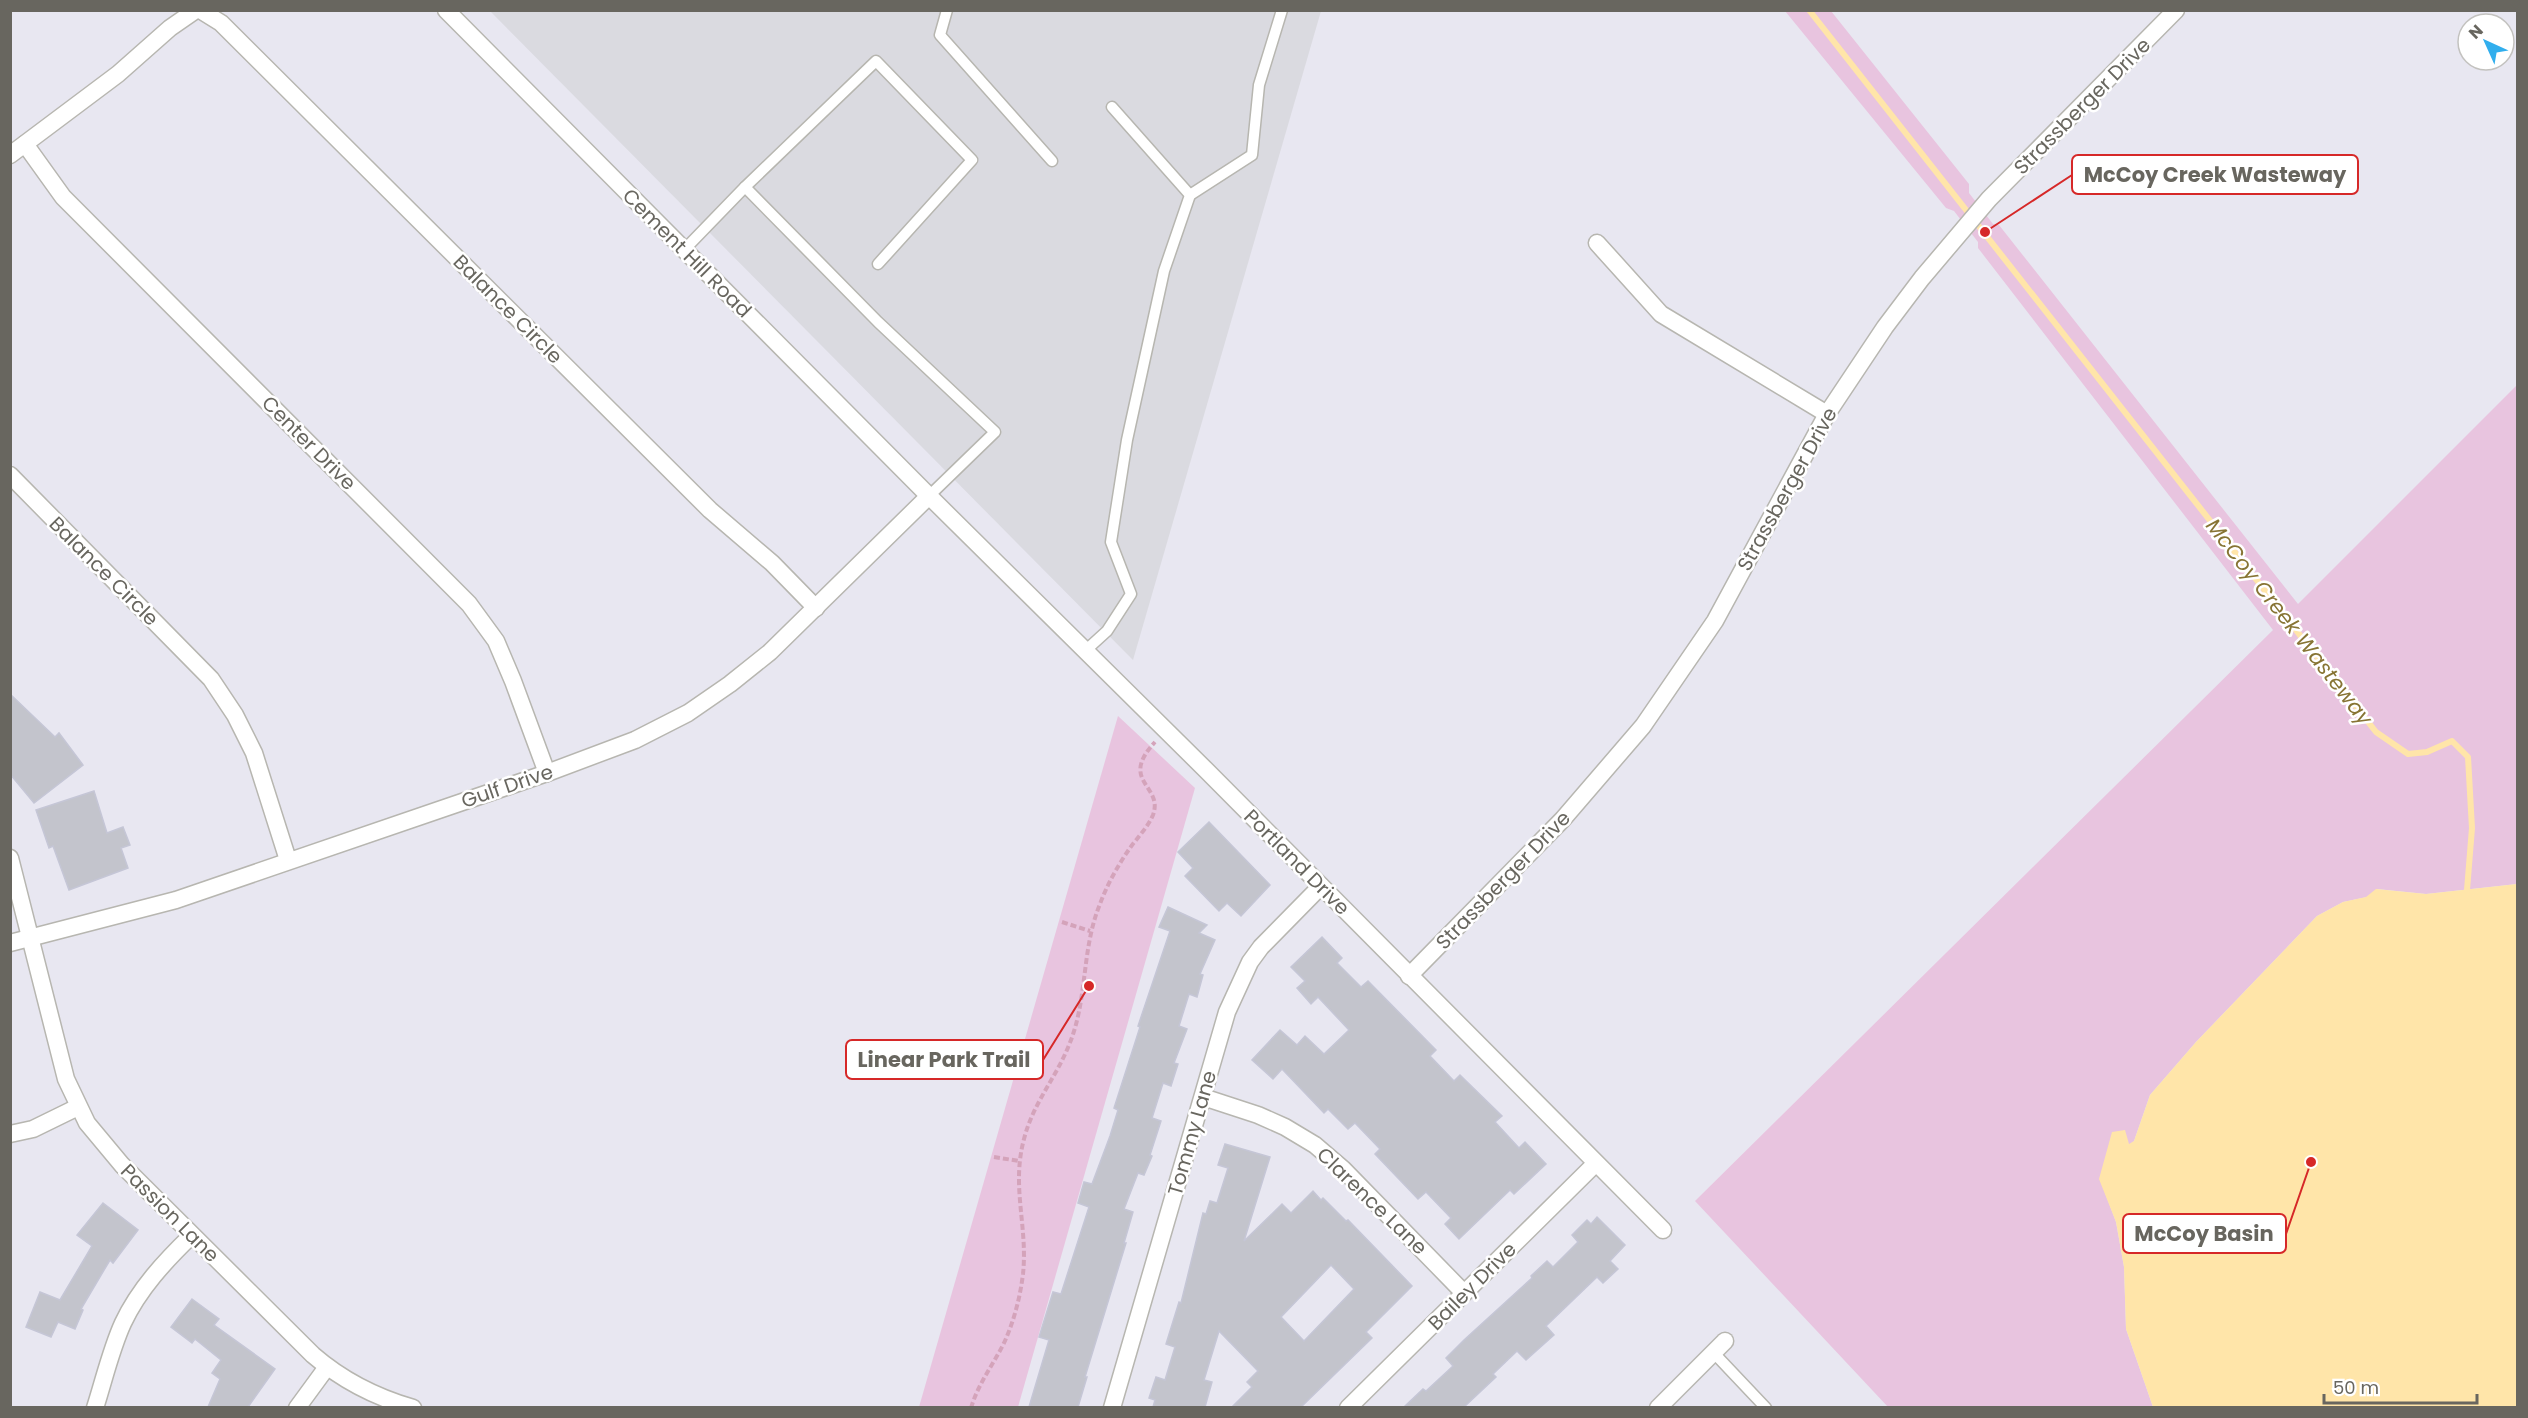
<svg xmlns="http://www.w3.org/2000/svg" width="2528" height="1418" font-family="Poppins,sans-serif">
<rect width="100%" height="100%" fill="#e8e7f1"/>
<!-- industrial -->
<polygon fill="#dadae0" points="490,11 1321,11 1133,660"/>
<!-- green -->
<g fill="#e8c4df">
<polygon points="1785,11 1831,11 1969,184 1969,193 1993,224 1999,225 2298,604 2517,385 2517,884 2426,894 2377,889 2367,897 2343,902 2317,916 2196,1042 2150,1095 2134,1141 2100,1179 2116,1222 2124,1267 2126,1329 2153,1407 1888,1407 1695,1201 2273,630 1978,248 1978,242 1954,211 1946,208"/>
<polygon points="1118,716 1195,788 1018,1407 919,1407"/>
</g>
<!-- water -->
<polygon fill="#ffe5a9" points="2517,884 2517,1407 2153,1407 2126,1329 2124,1267 2116,1222 2099,1179 2112,1132 2125,1130 2129,1144 2134,1141 2150,1095 2196,1042 2317,916 2343,902 2366,897 2376,889 2426,894"/>
<g fill="none" stroke-linecap="round" stroke-linejoin="round">
<!-- stream -->
<polyline stroke="#ffe5a9" stroke-width="6" points="1809,10 2376,732 2408,754 2427,752 2452,741 2468,757 2472,828 2467,890"/>
</g>
<!-- building -->
<g fill="#c3c4cc" stroke="#c5c6d6" stroke-width="1.5" fill-rule="evenodd">
<polygon points="10,694 55,737 59,733 83,765 34,803 10,774"/>
<polygon points="94,791 107,833 123,827 130,845 121,848 128,868 69,890 53,846 49,848 36,810"/>
<polygon points="1209,822 1270,885 1241,916 1227,903 1219,911 1185,876 1193,868 1178,852"/>
<polygon points="1168,907 1207,925 1199,933 1215,940 1200,974 1203,975 1197,997 1189,994 1179,1026 1187,1029 1174,1063 1178,1064 1171,1086 1163,1083 1152,1118 1161,1121 1150,1155 1152,1156 1144,1175 1138,1173 1124,1209 1133,1212 1124,1243 1126,1243 1085,1377 1087,1377 1078,1407 1029,1407 1049,1340 1039,1337 1053,1292 1061,1294 1089,1207 1078,1203 1084,1182 1092,1184 1110,1136 1118,1110 1114,1108 1140,1027 1138,1026 1170,931 1159,927"/>
<polygon points="1322,937 1342,958 1337,963 1361,987 1368,981 1436,1050 1430,1056 1454,1081 1460,1075 1502,1116 1495,1122 1519,1148 1525,1142 1546,1164 1514,1194 1510,1190 1459,1239 1445,1224 1451,1218 1426,1192 1418,1199 1375,1154 1380,1149 1355,1123 1348,1129 1328,1109 1324,1113 1282,1069 1273,1079 1252,1060 1280,1030 1297,1045 1305,1036 1324,1054 1349,1030 1318,997 1311,1004 1297,988 1305,981 1291,967"/>
<path d="M1225,1144L1270,1157L1244,1241L1282,1204L1291,1213L1313,1191L1321,1200L1323,1198L1346,1221L1348,1220L1412,1286L1366,1332L1372,1338L1301,1407H1232L1252,1387L1247,1382L1258,1371L1219,1331L1204,1380L1212,1382L1205,1407H1153L1155,1400L1149,1398L1156,1377L1165,1380L1175,1347L1166,1344L1179,1302L1181,1303L1203,1213L1206,1214L1210,1201L1217,1203L1228,1168L1218,1165ZM1331,1265L1354,1289L1304,1341L1281,1317Z"/>
<polygon points="103,1203 138,1230 113,1263 110,1260 81,1309 83,1310 75,1329 58,1322 51,1337 26,1327 40,1292 60,1300 92,1246 77,1235"/>
<polygon points="1597,1217 1625,1245 1610,1261 1618,1269 1603,1283 1597,1277 1546,1326 1554,1335 1526,1360 1517,1351 1493,1374 1496,1377 1464,1407 1404,1407 1423,1389 1426,1391 1453,1366 1446,1358 1464,1340 1532,1278 1531,1276 1547,1261 1553,1267 1578,1242 1572,1235 1587,1220 1591,1224"/>
<polygon points="192,1299 219,1319 214,1325 275,1369 248,1407 208,1407 220,1379 212,1373 221,1360 195,1339 192,1343 171,1327"/>
</g>
<g fill="none" stroke-linecap="round" stroke-linejoin="round">
<defs>
<g id="service">
<polyline points="947,10 940,35 1052,161"/>
<polyline points="745,187 876,61 972,160 878,264"/>
<polyline points="1190,195 1252,155 1259,85 1282,10"/>
<polyline points="684,250 745,187 878,322 995,432 929,496"/>
<polyline points="1085,651 1107,631 1131,594 1111,542 1127,440 1164,271 1190,195 1112,107"/>
<polyline points="1713,1352 1766,1408"/>
</g>
<g id="minor">
<polyline points="200,10 221,23 710,510 772,563 816,608"/>
<polyline points="446,10 929,496 1206,770 1663,1230"/>
<polyline points="25,144 63,197 469,604 496,641 513,681 547,773"/>
<polyline points="10,155 118,74 170,28 196,10"/>
<polyline points="1597,243 1661,314 1827,414"/>
<polyline points="10,475 211,679 235,715 254,753 288,860"/>
<path d="M10,858L66,1079L87,1123L122,1165L313,1355C343,1381 375,1397 413,1408"/>
<polyline points="10,943 176,900 547,773 635,740 688,713 730,684 770,652 929,496"/>
<polyline points="1409,976 1563,819 1643,726 1715,621 1827,414 1885,327 1922,278 1989,199 2176,10"/>
<polyline points="1203,1097 1258,1115 1285,1127 1315,1145 1343,1169 1464,1293"/>
<polyline points="10,1134 33,1129 78,1107"/>
<path d="M95,1408C104,1380 111,1349 123,1323C139,1289 165,1261 192,1235"/>
<polyline points="297,1408 327,1367"/>
<polyline points="1112,1408 1227,1012 1250,962 1261,947 1321,886"/>
<polyline points="1348,1408 1595,1164"/>
<polyline points="1658,1408 1725,1341"/>
</g>
</defs>
<!-- service casing -->
<use href="#service" stroke="#b7b6b0" stroke-width="13"/>
<!-- minor casing -->
<use href="#minor" stroke="#b7b6b0" stroke-width="19"/>
<!-- path -->
<g stroke="#d4a3ba" stroke-width="4" stroke-dasharray="6 3" stroke-linecap="butt">
<polyline points="1062,922 1090,931"/>
<polyline points="994,1157 1019,1161"/>
<path d="M971,1408C978,1384 993,1365 1004,1343C1014,1321 1020,1298 1023,1274C1028,1226 1011,1187 1024,1139C1033,1103 1056,1078 1069,1045C1088,1000 1081,950 1100,904C1107,885 1118,865 1130,848C1137,838 1148,827 1153,815C1164,785 1118,782 1155,742"/>
</g>
<!-- service -->
<use href="#service" stroke="#fff" stroke-width="10"/>
<!-- minor -->
<use href="#minor" stroke="#fff" stroke-width="16"/>
</g>
<g text-anchor="middle" stroke-width="5" stroke-linejoin="round" paint-order="stroke">
<!-- street labels -->
<g font-size="20" fill="#68665f" stroke="#fff">
<text transform="translate(2082 106) rotate(-45)" y="7">Strassberger Drive</text>
<text transform="translate(687 253) rotate(45)" y="7">Cement Hill Road</text>
<text transform="translate(508 309) rotate(45)" y="7">Balance Circle</text>
<text transform="translate(309 443) rotate(45)" y="7">Center Drive</text>
<text transform="translate(1787 489) rotate(-61)" y="7">Strassberger Drive</text>
<text transform="translate(104 571) rotate(45)" y="7">Balance Circle</text>
<text transform="translate(507 786) rotate(-19)" y="7">Gulf Drive</text>
<text transform="translate(1297 862) rotate(45)" y="7">Portland Drive</text>
<text transform="translate(1503 880) rotate(-46)" y="7">Strassberger Drive</text>
<text transform="translate(1192 1133) rotate(-74)" y="7">Tommy Lane</text>
<text transform="translate(1372 1201) rotate(44)" y="7">Clarence Lane</text>
<text transform="translate(170 1213) rotate(45)" y="7">Passion Lane</text>
<text transform="translate(1472 1286) rotate(-45)" y="7">Bailey Drive</text>
</g>
<!-- water labels -->
<g font-size="21" font-style="italic" fill="#877434" stroke="#fff">
<text transform="translate(2289 622) rotate(52)" y="7">McCoy Creek Wasteway</text>
</g>
</g>
<!-- callouts -->
<path fill="none" stroke="#d62828" stroke-width="2" d="M1985 232L2072 175M1089 986L1043 1060M2311 1162L2286 1234"/>
<g fill="#d62828" stroke="#fff" stroke-width="2">
<circle cx="1985" cy="232" r="6"/>
<circle cx="1089" cy="986" r="6"/>
<circle cx="2311" cy="1162" r="6"/>
</g>
<g fill="#fff" stroke="#d62828" stroke-width="2">
<rect x="2072" y="155" width="286" height="39" rx="6"/>
<rect x="846" y="1040" width="197" height="39" rx="6"/>
<rect x="2123" y="1214" width="163" height="39" rx="6"/>
</g>
<g font-size="21" text-anchor="middle" font-weight="bold" fill="#68665f">
<text x="2215" y="182">McCoy Creek Wasteway</text>
<text x="944" y="1067">Linear Park Trail</text>
<text x="2204" y="1241">McCoy Basin</text>
</g>
<!-- border -->
<rect width="2528" height="1418" fill="none" stroke="#68665f" stroke-width="24"/>
<!-- north arrow -->
<g transform="translate(2486 42) rotate(315)"><circle r="28" fill="#ffffff" stroke="#c3c2bf" stroke-width="1.5"/>
<path d="M0-4.5L10 22L0 15L-10 22Z" fill="#31aeed"/>
<text y="-9" font-size="16" font-weight="bold" text-anchor="middle" fill="#68665f">N</text>
</g>
<!-- scale -->
<path d="M2324 1394v9h153v-9" fill="none" stroke="#68665f" stroke-width="3"/>
<text x="2333" y="1394" font-size="18" fill="#68665f" stroke="#ffffff" stroke-width="4.5" paint-order="stroke">50 m</text>
</svg>
